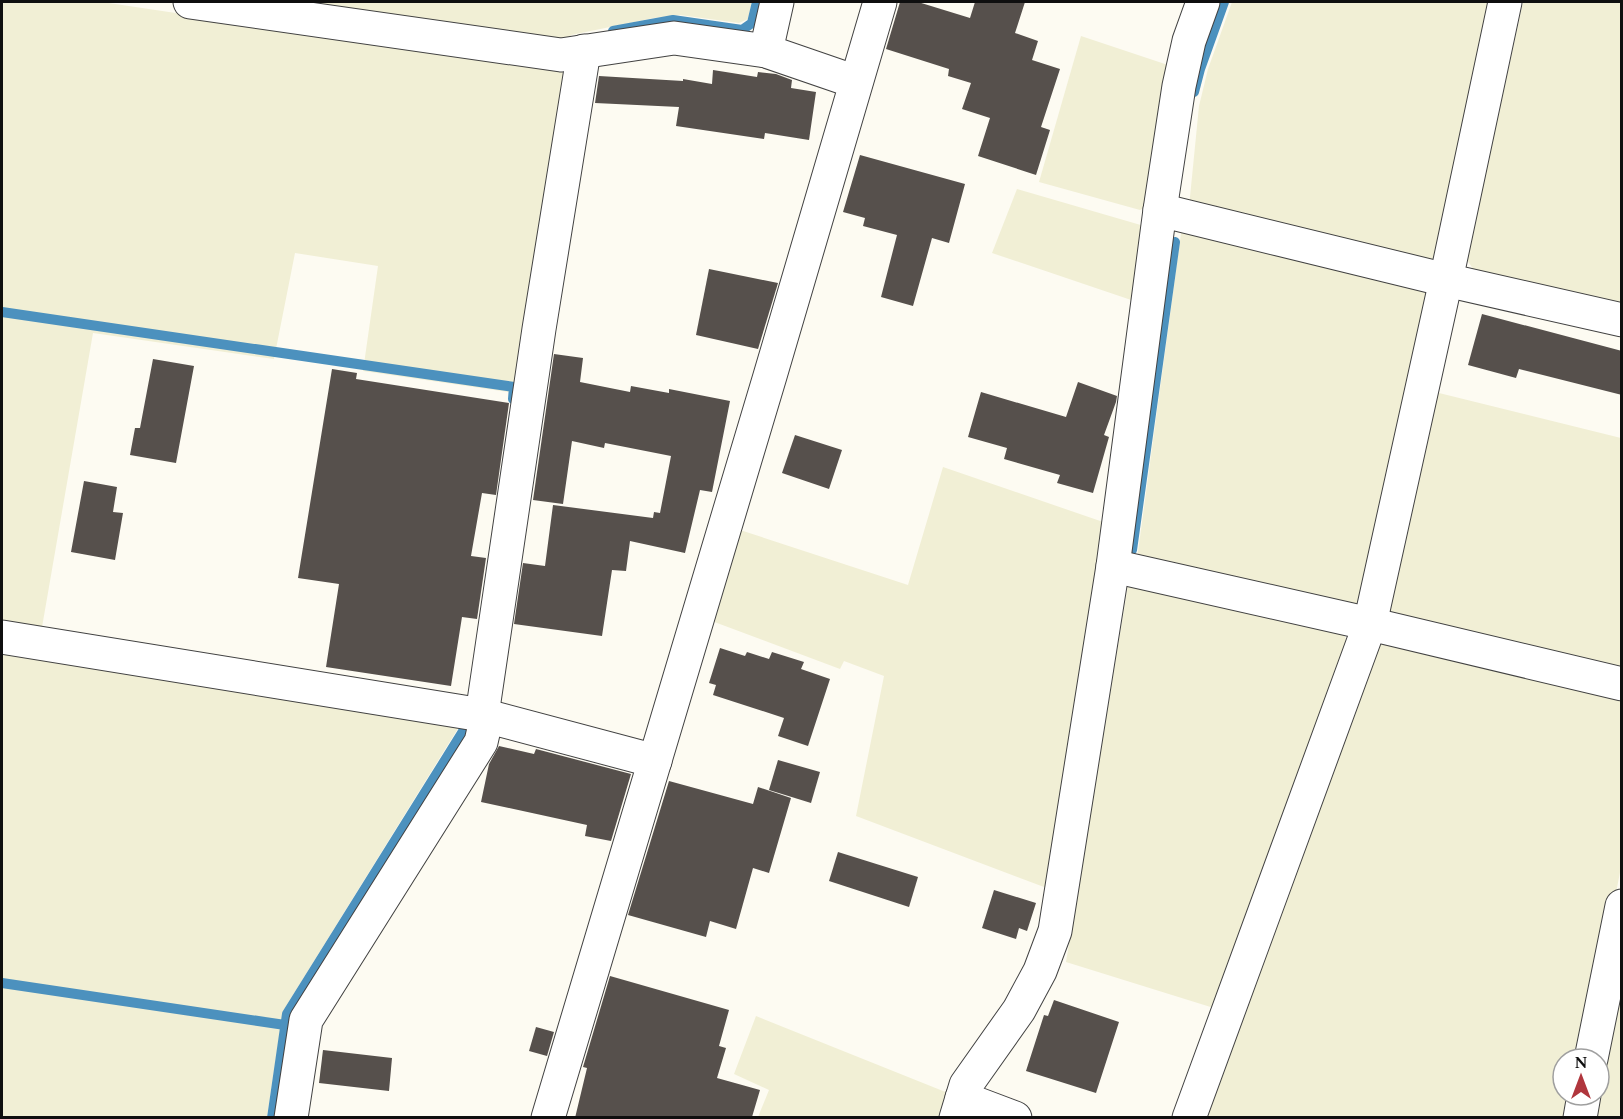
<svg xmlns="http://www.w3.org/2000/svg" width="1623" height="1119" font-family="Spectral,serif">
<rect width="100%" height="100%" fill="#fdfbf2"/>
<!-- farmland -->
<g fill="#f1efd5">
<polygon points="2,2 102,2 575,73 522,394 363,371 378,266 295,253 274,359 93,333 41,633 2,627"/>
<polygon points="269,2 752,2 748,19 739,23 680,15 654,18 571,35 567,45"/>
<polygon points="1232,2 1492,2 1434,262 1189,207 1199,106 1208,69"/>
<polygon points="1523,2 1621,2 1621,312 1480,279 1467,260"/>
<polygon points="1081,36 1174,67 1155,202 1140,210 1039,182"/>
<polygon points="1017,189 1151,228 1140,303 992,253"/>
<polygon points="1182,226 1419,282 1430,298 1365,604 1349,612 1137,559"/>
<polygon points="1435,392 1621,438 1621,676 1395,624 1384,610"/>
<polygon points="943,467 1109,524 1052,890 856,816 884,676 844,661 840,669 709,620 737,529 908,585"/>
<polygon points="1129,579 1340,628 1350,646 1217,1009 1066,962"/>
<polygon points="1389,641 1621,698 1621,867 1584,1059 1563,1059 1563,1095 1577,1095 1573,1117 1198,1118 1373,648"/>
<polygon points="2,653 462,722 283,1011 267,1117 2,1117"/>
<polygon points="1621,968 1621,1117 1593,1118 1599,1095 1599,1084"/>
<polygon points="756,1016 953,1095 947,1117 758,1117 769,1090 734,1074"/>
</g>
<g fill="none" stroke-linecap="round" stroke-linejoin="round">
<!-- stream -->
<g stroke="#4c91be" stroke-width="10">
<polyline points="613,31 673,20 742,30 752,23 757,2"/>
<polyline points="1194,92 1200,69 1224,2"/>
<polyline points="2,312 514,387 513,399"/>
<polyline points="1132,550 1175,242"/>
<polyline points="2,983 285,1025"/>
<polyline points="272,1118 287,1014 467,725"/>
</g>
</g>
<!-- building -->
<g fill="#56504c">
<polygon points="900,2 918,2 970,18 975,2 1025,2 1015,33 1038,41 1032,60 1060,69 1041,127 1050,130 1036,175 978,156 990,118 962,109 971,83 948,76 949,69 886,49"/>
<polygon points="713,70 757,77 758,72 776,74 792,80 791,88 816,92 809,140 765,133 764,139 676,126 679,107 595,103 599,76 683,81 683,79 712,84"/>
<polygon points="860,155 965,184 949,243 932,238 913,306 881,297 897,235 863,226 865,218 843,212"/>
<polygon points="709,269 778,283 758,349 696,335"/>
<polygon points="1482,314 1622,351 1622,395 1519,369 1516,378 1468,365"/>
<polygon points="554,354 583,358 580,382 630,392 631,386 669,393 669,389 730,401 712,492 700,490 685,553 630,541 626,571 612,570 602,636 514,624 523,563 545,566 553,505 653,518 654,512 660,513 671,456 605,443 604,448 572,441 563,504 533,500"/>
<polygon points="153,359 194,366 176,463 130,455 135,428 140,428"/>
<polygon points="332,369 357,373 356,379 509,403 496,495 482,493 471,556 486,558 477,619 462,617 451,686 326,667 339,584 298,578"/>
<polygon points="1078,382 1117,396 1116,402 1104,435 1109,437 1093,493 1057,483 1060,475 1004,459 1007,448 968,437 981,392 1066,417"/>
<polygon points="795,435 842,450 829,489 782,473"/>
<polygon points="84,481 117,487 113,512 123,513 115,560 71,552"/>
<polygon points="720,648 745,656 747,652 769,659 772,652 804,662 801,669 830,679 808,746 778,736 784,718 713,695 716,685 709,683"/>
<polygon points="499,746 534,754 536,749 631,774 611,841 585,836 587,825 481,802 489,764"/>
<polygon points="778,760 820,772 811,803 769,790"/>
<polygon points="669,781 753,804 758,787 791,798 769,873 753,868 736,929 710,921 706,937 628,915"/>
<polygon points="838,852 918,877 909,907 829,881"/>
<polygon points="994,890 1036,903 1027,931 1019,928 1016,939 982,928"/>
<polygon points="610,976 729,1010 719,1046 726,1048 717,1078 760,1090 752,1117 575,1118 587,1068 583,1067"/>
<polygon points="1054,1000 1119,1022 1096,1093 1026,1071 1044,1015 1048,1016"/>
<polygon points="536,1027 554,1032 547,1056 529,1051"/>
<polygon points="323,1050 392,1058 389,1091 319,1083"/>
</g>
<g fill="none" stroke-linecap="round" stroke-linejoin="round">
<defs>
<g id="minor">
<polyline points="190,2 561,55 674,38 766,51 856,82"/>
<polyline points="766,51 777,2"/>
<polyline points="1160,210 1446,280 1622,320"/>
<polyline points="1113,566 1370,624 1622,684"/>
<polyline points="2,637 482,715 655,761"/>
<polyline points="482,715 539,329 584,51"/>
<polyline points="1591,1059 1622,906"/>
<polyline points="962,1098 1015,1118"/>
<polyline points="291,1118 306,1020 481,742 487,716"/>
<polyline points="548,1118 770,376 880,2"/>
<polyline points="956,1118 966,1085 1019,1010 1040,971 1055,931 1113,566 1160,210 1179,86 1189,41 1203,2"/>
<polyline points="1189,1118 1370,624 1446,280 1505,2"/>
<polyline points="1580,1118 1584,1095"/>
</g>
</defs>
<!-- minor casing -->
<use href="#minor" stroke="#424242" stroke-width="35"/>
<!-- minor -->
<use href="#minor" stroke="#fff" stroke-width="33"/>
</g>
<!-- border -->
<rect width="1623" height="1119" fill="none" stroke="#0f0f0f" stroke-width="6"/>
<!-- north arrow -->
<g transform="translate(1581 1077)"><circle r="28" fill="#ffffff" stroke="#9f9f9f" stroke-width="1.5"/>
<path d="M0-4.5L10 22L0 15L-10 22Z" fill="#b0363d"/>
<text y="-9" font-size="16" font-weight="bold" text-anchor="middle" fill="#0f0f0f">N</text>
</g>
</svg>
